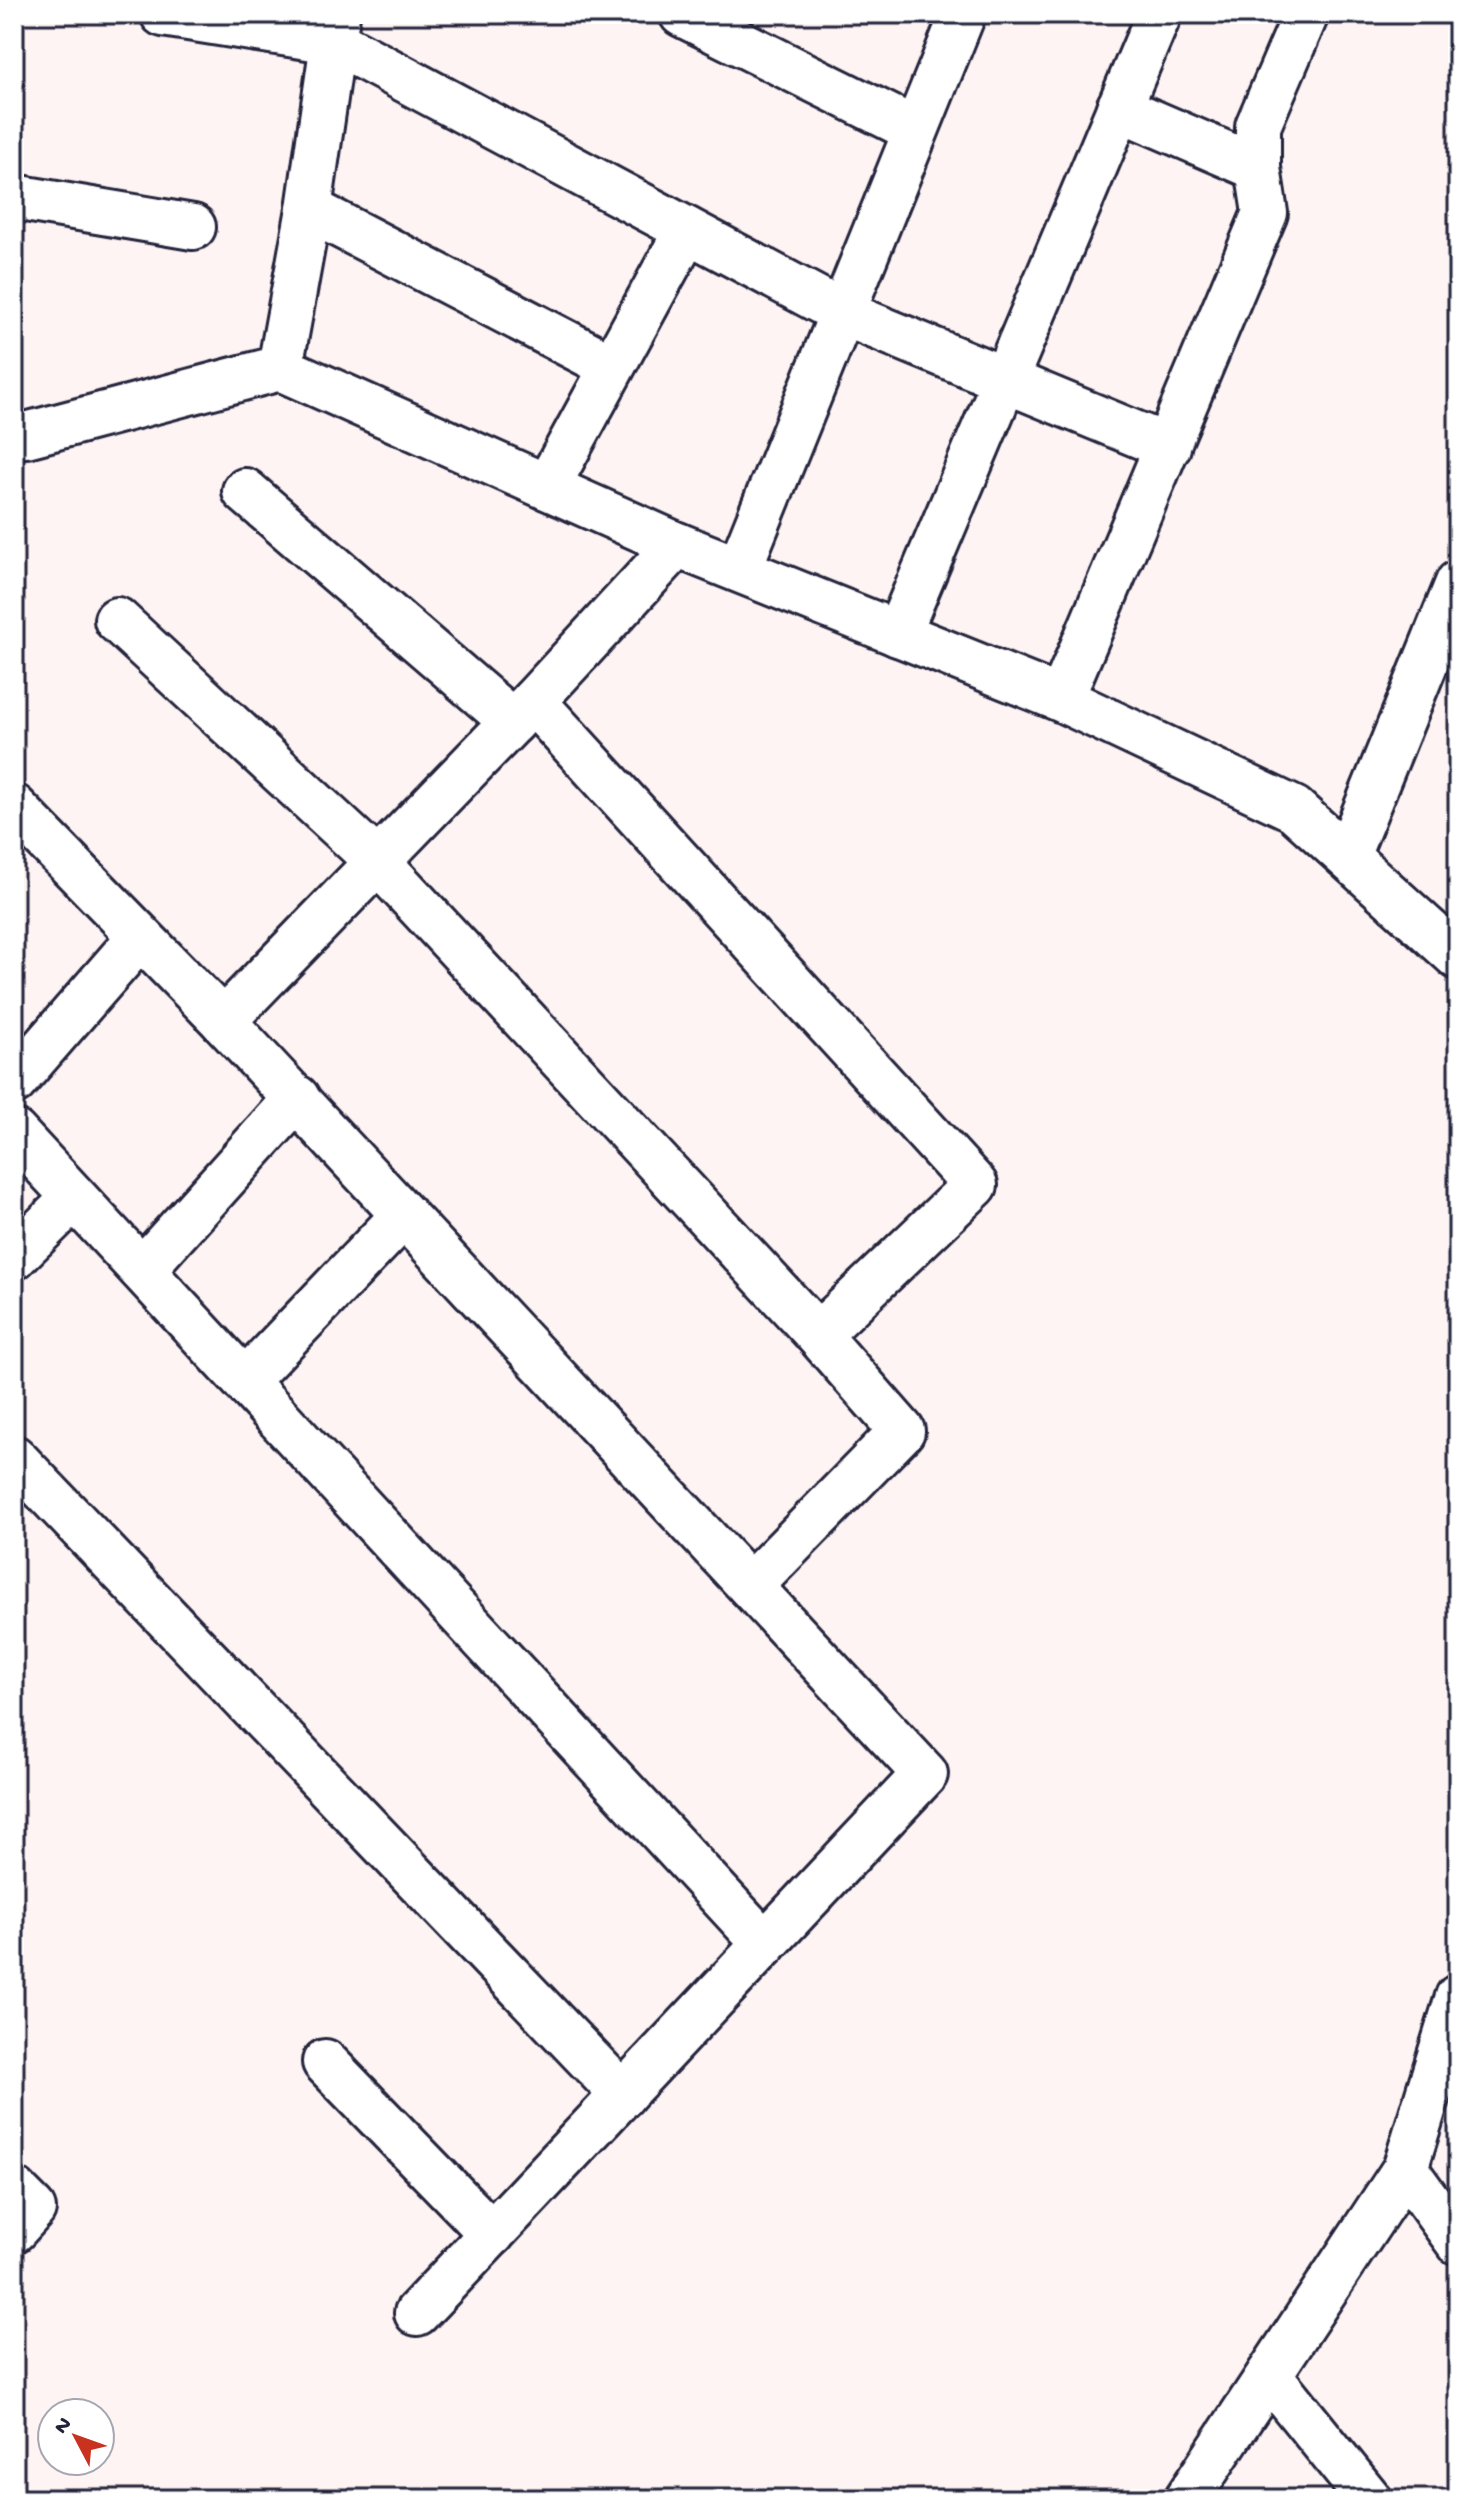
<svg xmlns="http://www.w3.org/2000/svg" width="1472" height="2513" font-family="'Gochi Hand',sans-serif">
<rect width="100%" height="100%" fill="#fef4f3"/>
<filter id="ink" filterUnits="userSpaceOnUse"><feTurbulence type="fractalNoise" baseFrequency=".0125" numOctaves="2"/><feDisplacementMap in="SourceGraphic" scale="16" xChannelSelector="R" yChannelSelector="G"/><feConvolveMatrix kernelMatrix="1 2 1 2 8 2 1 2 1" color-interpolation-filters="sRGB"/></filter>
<g filter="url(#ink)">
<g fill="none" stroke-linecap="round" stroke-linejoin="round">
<defs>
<g id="minor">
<polyline points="163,14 333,41 843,313 1168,447"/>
<polyline points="682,14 915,130"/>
<polyline points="1119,108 1258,168"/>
<polyline points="14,197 193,227"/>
<polyline points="309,209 611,366"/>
<polyline points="280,368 309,209 337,15"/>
<polyline points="14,433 26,435 280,368 677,545 1061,699 1294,809 1458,957"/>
<polyline points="547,487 687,230"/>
<polyline points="245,491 513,722"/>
<polyline points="739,569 963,14"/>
<polyline points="117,620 378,862 818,1335"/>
<polyline points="898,634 1159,14"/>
<polyline points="1061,699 1265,213 1258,168 1258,126 1306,14"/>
<polyline points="533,701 975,1185 818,1335 902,1431 750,1586"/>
<polyline points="14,807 223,1021"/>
<polyline points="1347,856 1458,583"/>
<polyline points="14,1082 140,937"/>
<polyline points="14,1132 765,1944"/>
<polyline points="14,1257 74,1198"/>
<polyline points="142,1270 297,1098"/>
<polyline points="245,1381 403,1216"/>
<polyline points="14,1458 623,2095"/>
<polyline points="325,2062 492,2234"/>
<polyline points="1405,2169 1458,2242"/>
<polyline points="14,2190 33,2209 14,2230"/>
<polyline points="417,2313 925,1774 223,1021 533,701 677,545"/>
<polyline points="1269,2375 1369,2499"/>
<polyline points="1187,2499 1405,2169 1458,1997"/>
</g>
</defs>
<!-- minor casing -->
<use href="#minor" stroke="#22223b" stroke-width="50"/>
<!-- minor -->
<use href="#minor" stroke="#fff" stroke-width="44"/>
</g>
</g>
<!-- margin -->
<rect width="1472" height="2513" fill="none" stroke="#fff" stroke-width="48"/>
<rect x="24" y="24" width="1424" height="2465" fill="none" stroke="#22223b" stroke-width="3" filter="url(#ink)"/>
<!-- north arrow -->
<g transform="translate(76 2437) rotate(311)"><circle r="38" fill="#ffffff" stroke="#a7a7b1" stroke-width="2"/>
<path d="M0-6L14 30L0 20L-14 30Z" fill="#c8321e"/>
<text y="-12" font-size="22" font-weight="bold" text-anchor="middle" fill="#22223b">N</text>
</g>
</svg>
